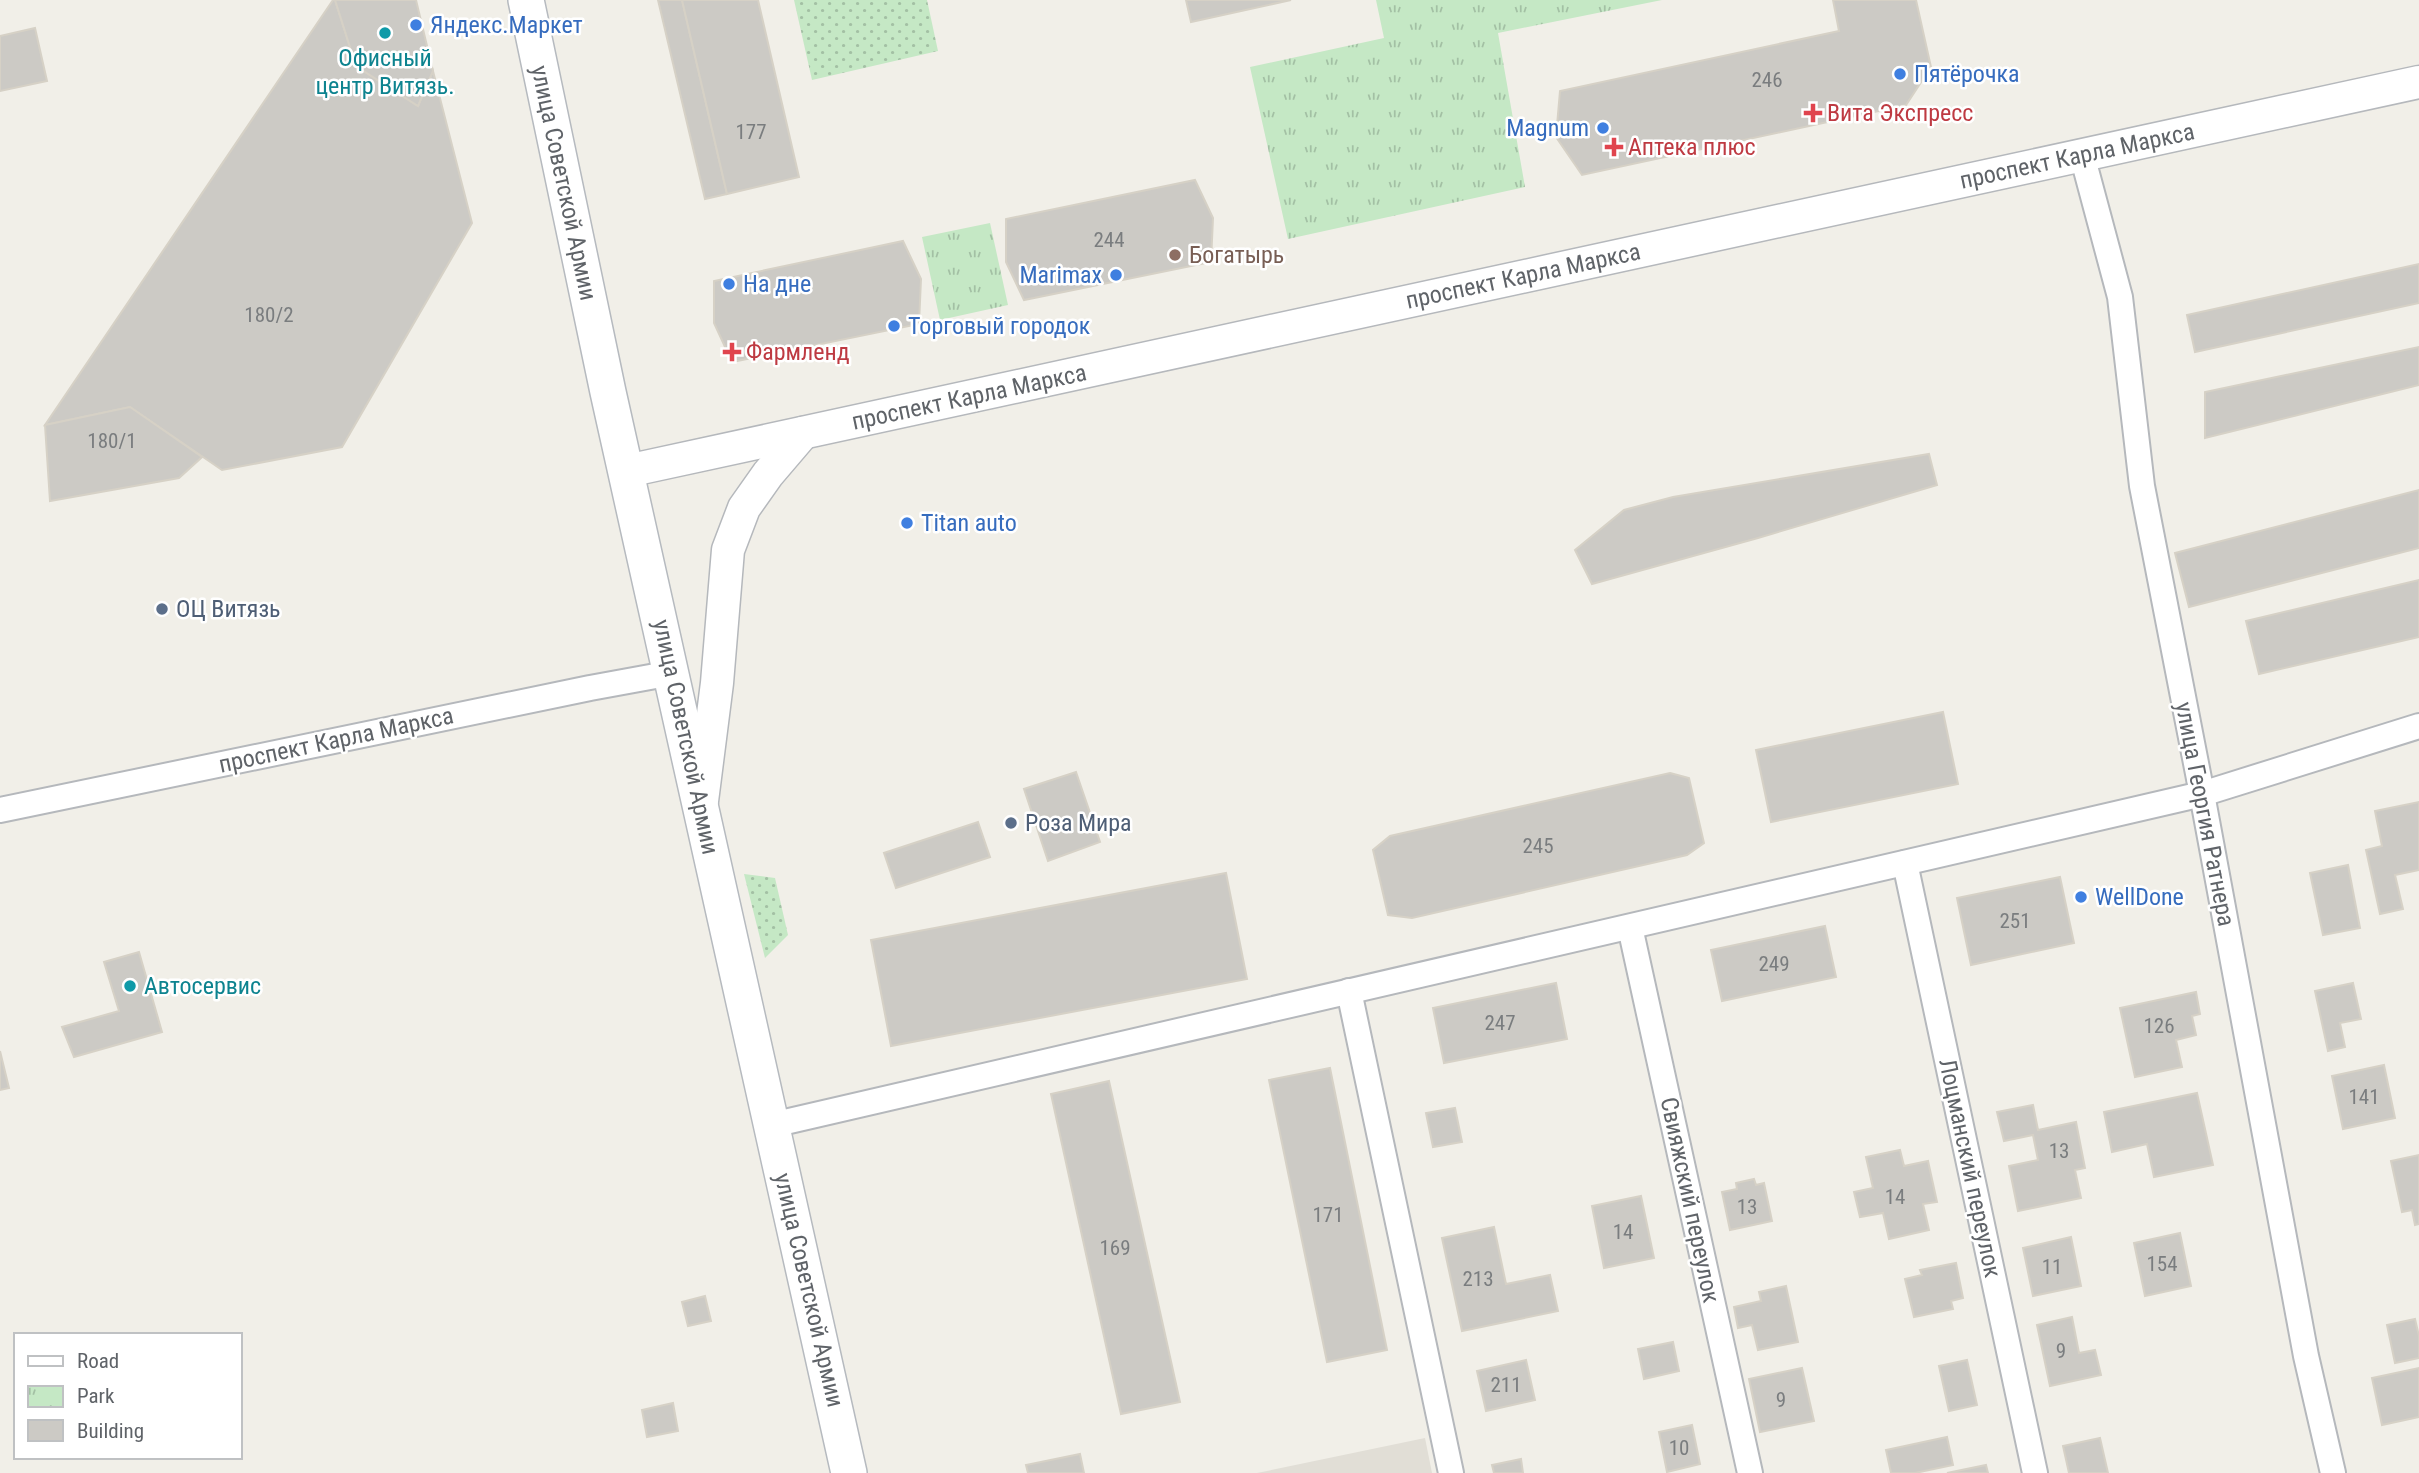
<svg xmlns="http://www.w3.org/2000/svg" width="2419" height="1473" font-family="'Roboto Condensed',sans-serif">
<defs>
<pattern id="grass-dots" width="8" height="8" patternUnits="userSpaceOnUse" patternTransform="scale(1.75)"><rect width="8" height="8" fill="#c5e8c5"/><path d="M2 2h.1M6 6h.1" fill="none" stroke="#a3c0a4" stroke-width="1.8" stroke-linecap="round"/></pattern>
<pattern id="park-tufts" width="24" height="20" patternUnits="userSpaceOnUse" patternTransform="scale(1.75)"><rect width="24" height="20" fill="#c5e8c5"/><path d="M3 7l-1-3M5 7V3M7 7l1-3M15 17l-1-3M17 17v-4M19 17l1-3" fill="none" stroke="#a3c0a4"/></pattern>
</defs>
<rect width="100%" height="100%" fill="#f1efe8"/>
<!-- education -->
<polygon fill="#e1ded6" points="1425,1438 1432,1473 1257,1473"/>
<!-- grass -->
<g fill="url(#grass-dots)">
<polygon points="794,0 927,0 938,51 812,80"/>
<polygon points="744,874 775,878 788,935 765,958"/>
</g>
<!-- park -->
<g fill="url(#park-tufts)">
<polygon points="1376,0 1662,0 1498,33 1525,187 1288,239 1250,67 1384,38"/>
<polygon points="990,223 1008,305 940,320 922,237"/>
</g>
<!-- building -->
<g fill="#cccac5" stroke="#d6d1c6" stroke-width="2">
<polygon points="333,0 335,0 356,66 418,106 433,71 472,223 342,447 222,470 130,407 45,425"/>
<polygon points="335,0 416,0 433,71 418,106 356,66"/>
<polygon points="658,0 682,0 727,194 705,199"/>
<polygon points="682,0 758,0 799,177 727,194"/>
<polygon points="1186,0 1291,0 1191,22"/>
<polygon points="1833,0 1916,0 1931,67 1906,105 1582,175 1556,137 1560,91 1839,31"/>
<polygon points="35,28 47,81 0,91 0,36"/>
<polygon points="1195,180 1213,218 1211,262 1024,300 1006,262 1006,219"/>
<polygon points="903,241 921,279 919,324 732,362 714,323 714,281"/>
<polygon points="2419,264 2419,303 2195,352 2187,315"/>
<polygon points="2419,347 2419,385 2205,438 2205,392"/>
<polygon points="130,407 202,457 179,478 50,501 45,425"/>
<polygon points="1929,454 1937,485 1758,538 1592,584 1575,550 1624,510 1673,497"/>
<polygon points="2419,490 2419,548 2189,607 2175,553"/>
<polygon points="2419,580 2419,637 2259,674 2246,621"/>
<polygon points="1943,712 1958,784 1771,822 1756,750"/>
<polygon points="1076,772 1100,842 1048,861 1024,789"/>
<polygon points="1670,773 1689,778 1704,843 1687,855 1412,918 1388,915 1373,850 1390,836"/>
<polygon points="2419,802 2419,870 2395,875 2403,909 2380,914 2366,850 2382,846 2375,811"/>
<polygon points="978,822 990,857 896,888 884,853"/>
<polygon points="2348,865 2360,928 2323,935 2310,873"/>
<polygon points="1226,873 1247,979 891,1046 871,940"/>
<polygon points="2060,877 2074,943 1971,965 1957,898"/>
<polygon points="1825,926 1836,977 1722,1001 1711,950"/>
<polygon points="139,952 162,1032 74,1057 62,1027 119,1011 104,962"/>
<polygon points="1556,983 1567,1039 1444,1063 1433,1008"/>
<polygon points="2353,983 2361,1019 2340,1023 2345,1047 2328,1051 2315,991"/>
<polygon points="2196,992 2200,1014 2192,1016 2196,1035 2176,1040 2182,1067 2135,1077 2120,1008"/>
<polygon points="0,1051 9,1088 0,1090"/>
<polygon points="2384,1065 2395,1118 2343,1129 2332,1076"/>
<polygon points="1330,1068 1387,1350 1327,1362 1269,1080"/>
<polygon points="1109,1081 1180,1402 1121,1414 1051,1094"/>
<polygon points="2197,1093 2213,1165 2154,1177 2147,1144 2112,1152 2104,1112"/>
<polygon points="2033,1105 2038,1130 2076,1122 2085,1168 2075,1170 2081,1198 2018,1211 2009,1166 2038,1160 2033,1135 2004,1141 1997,1112"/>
<polygon points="1455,1108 1462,1142 1433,1147 1426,1113"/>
<polygon points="1900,1150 1904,1166 1928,1161 1937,1202 1923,1204 1929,1230 1889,1239 1883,1213 1860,1217 1854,1192 1873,1188 1866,1157"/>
<polygon points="2419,1155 2419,1224 2415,1225 2412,1210 2402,1212 2391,1161"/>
<polygon points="1754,1179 1756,1185 1764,1183 1772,1221 1730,1230 1722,1192 1737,1189 1736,1183"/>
<polygon points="1641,1196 1654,1258 1604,1268 1592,1206"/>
<polygon points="1494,1227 1506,1284 1550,1275 1558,1311 1462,1331 1442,1238"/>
<polygon points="2180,1233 2191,1286 2145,1296 2134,1243"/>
<polygon points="2071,1237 2081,1286 2033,1296 2023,1248"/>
<polygon points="1956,1263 1963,1298 1951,1301 1953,1309 1914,1317 1905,1279 1922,1275 1920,1270"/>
<polygon points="1786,1286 1798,1342 1758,1350 1752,1325 1738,1328 1734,1307 1761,1301 1759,1292"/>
<polygon points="705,1296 711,1321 688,1326 682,1302"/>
<polygon points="2072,1317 2079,1353 2095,1350 2101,1375 2050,1386 2037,1325"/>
<polygon points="2415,1319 2419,1336 2419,1358 2395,1363 2387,1325"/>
<polygon points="1673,1342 1679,1371 1644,1379 1638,1349"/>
<polygon points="1526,1360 1535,1400 1486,1411 1477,1371"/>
<polygon points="1967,1360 1977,1405 1949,1411 1939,1366"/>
<polygon points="1802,1368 1814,1421 1760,1432 1749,1379"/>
<polygon points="2419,1368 2419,1417 2382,1425 2372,1378"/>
<polygon points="673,1403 678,1431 647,1437 642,1410"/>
<polygon points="1692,1425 1700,1464 1667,1472 1659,1432"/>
<polygon points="1947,1437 1953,1465 1915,1473 1891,1473 1886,1450"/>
<polygon points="2100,1438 2108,1473 2069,1473 2063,1446"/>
<polygon points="1080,1454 1084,1473 1028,1473 1026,1465"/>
<polygon points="1521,1459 1523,1473 1494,1473 1492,1465"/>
<polygon points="1986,1465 1988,1473 1947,1473"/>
</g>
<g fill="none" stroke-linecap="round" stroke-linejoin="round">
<defs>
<g id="minor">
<polyline points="2082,155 2120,297 2142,486 2202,794 2306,1356 2333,1473"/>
<polyline points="0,810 590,688 672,673"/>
<polyline points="1905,863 2035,1473"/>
<polyline points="1630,927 1750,1473"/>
<polyline points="1349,991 1451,1473"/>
<polyline points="772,1125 2202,794 2419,726"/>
</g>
<g id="tertiary">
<polyline points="627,471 2419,82"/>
<polyline points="702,801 717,683 728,550 744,508 768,474 803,433"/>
</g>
<polyline id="secondary" points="526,0 608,392 849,1473"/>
</defs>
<!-- minor casing -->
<use href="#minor" stroke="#b5b8bc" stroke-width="28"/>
<!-- tertiary casing -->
<use href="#tertiary" stroke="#b5b8bc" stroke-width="35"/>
<!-- secondary casing -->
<use href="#secondary" stroke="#b6babf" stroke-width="38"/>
<!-- minor -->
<use href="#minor" stroke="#fff" stroke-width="24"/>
<!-- tertiary -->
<use href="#tertiary" stroke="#fff" stroke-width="32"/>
<!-- secondary -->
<use href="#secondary" stroke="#fff" stroke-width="35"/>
</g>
<!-- markers -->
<g fill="#3f7fe0" stroke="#fff" stroke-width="2.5">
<circle cx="416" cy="25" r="7"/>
<circle cx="1900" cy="74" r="7"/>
<circle cx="1603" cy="128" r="7"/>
<circle cx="1116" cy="275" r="7"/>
<circle cx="729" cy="284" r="7"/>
<circle cx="894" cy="326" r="7"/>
<circle cx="907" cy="523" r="7"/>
<circle cx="2081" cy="897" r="7"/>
</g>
<g fill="#0f9aa8" stroke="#fff" stroke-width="2.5">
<circle cx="385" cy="33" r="7"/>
<circle cx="130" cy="986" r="7"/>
</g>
<g fill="#e0444e" stroke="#fff" stroke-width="2.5">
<path d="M1809.5 102.5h7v7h7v7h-7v7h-7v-7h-7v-7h7z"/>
<path d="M1610.5 136.5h7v7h7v7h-7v7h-7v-7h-7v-7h7z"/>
<path d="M728.5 341.5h7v7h7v7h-7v7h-7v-7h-7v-7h7z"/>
</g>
<circle fill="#8d6e63" stroke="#fff" stroke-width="2.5" cx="1175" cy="255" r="7"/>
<g fill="#5c6f8a" stroke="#fff" stroke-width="2.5">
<circle cx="162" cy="609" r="7"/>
<circle cx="1011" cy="823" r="7"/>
</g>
<g text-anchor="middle" stroke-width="5" stroke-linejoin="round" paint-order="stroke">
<!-- number labels -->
<g font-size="21" fill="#7a7d7f">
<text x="1767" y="87">246</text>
<text x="751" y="139">177</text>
<text x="1109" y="247">244</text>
<text x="269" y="322">180/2</text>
<text x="112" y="448">180/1</text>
<text x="1538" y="853">245</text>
<text x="2015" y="928">251</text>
<text x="1774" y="971">249</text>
<text x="1500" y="1030">247</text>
<text x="2159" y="1033">126</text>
<text x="2364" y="1104">141</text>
<text x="2059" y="1158">13</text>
<text x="1895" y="1204">14</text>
<text x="1747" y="1214">13</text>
<text x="1328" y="1222">171</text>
<text x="1623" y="1239">14</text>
<text x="1115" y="1255">169</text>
<text x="2162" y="1271">154</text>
<text x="2052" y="1274">11</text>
<text x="1478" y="1286">213</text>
<text x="2061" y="1358">9</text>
<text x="1506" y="1392">211</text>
<text x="1781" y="1407">9</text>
<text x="1679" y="1455">10</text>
</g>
<!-- shop labels -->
<g font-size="24" fill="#366cbe" stroke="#fff" text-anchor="start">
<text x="430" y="33">Яндекс.Маркет</text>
<text x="1914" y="82">Пятёрочка</text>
<text x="1589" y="136" text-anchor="end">Magnum</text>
<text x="1102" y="283" text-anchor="end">Marimax</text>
<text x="743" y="292">На дне</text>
<text x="908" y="334">Торговый городок</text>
<text x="921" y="531">Titan auto</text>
<text x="2095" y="905">WellDone</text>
</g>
<!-- culture labels -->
<g font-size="24" fill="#0d838f" stroke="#fff">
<text x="385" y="66">Офисный<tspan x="385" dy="28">центр Витязь.</tspan></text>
<text x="144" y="994" text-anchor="start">Автосервис</text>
</g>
<!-- health labels -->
<g font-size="24" fill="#be3a42" stroke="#fff" text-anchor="start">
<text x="1827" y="121">Вита Экспресс</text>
<text x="1628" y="155">Аптека плюс</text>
<text x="746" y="360">Фармленд</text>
</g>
<!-- street labels -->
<g font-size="24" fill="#5f6368" stroke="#fff">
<text transform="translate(2077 156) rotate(-12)" y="8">проспект Карла Маркса</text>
<text transform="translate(564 183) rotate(78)" y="8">улица Советской Армии</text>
<text transform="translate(1523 276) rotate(-12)" y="8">проспект Карла Маркса</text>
<text transform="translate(969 397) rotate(-12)" y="8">проспект Карла Маркса</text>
<text transform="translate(686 737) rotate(78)" y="8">улица Советской Армии</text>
<text transform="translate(336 740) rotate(-12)" y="8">проспект Карла Маркса</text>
<text transform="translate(2205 814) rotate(79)" y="8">улица Георгия Ратнера</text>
<text transform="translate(1970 1168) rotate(78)" y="8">Лоцманский переулок</text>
<text transform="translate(1690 1200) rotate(78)" y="8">Свияжский переулок</text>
<text transform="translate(809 1290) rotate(77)" y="8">улица Советской Армии</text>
</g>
<!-- education labels -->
<g font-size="24" fill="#785e54" stroke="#fff" text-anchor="start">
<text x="1189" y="263">Богатырь</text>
</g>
<!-- service labels -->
<g font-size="24" fill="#4e5e75" stroke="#fff" text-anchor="start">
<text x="176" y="617">ОЦ Витязь</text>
<text x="1025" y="831">Роза Мира</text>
</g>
</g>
<!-- legend -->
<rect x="14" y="1333" width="228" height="126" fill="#ffffff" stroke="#bfc1c3" stroke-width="2"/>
<rect x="28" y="1356" width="35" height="10" fill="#ffffff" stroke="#bfc1c3" stroke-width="2"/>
<text x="77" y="1368" font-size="21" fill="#5f6368">Road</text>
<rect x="28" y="1386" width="35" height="21" fill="url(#park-tufts)" stroke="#bfc1c3" stroke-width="2"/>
<text x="77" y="1403" font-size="21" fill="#5f6368">Park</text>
<rect x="28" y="1420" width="35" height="21" fill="#cccac5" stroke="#bfc1c3" stroke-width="2"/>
<text x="77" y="1438" font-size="21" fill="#5f6368">Building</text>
</svg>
